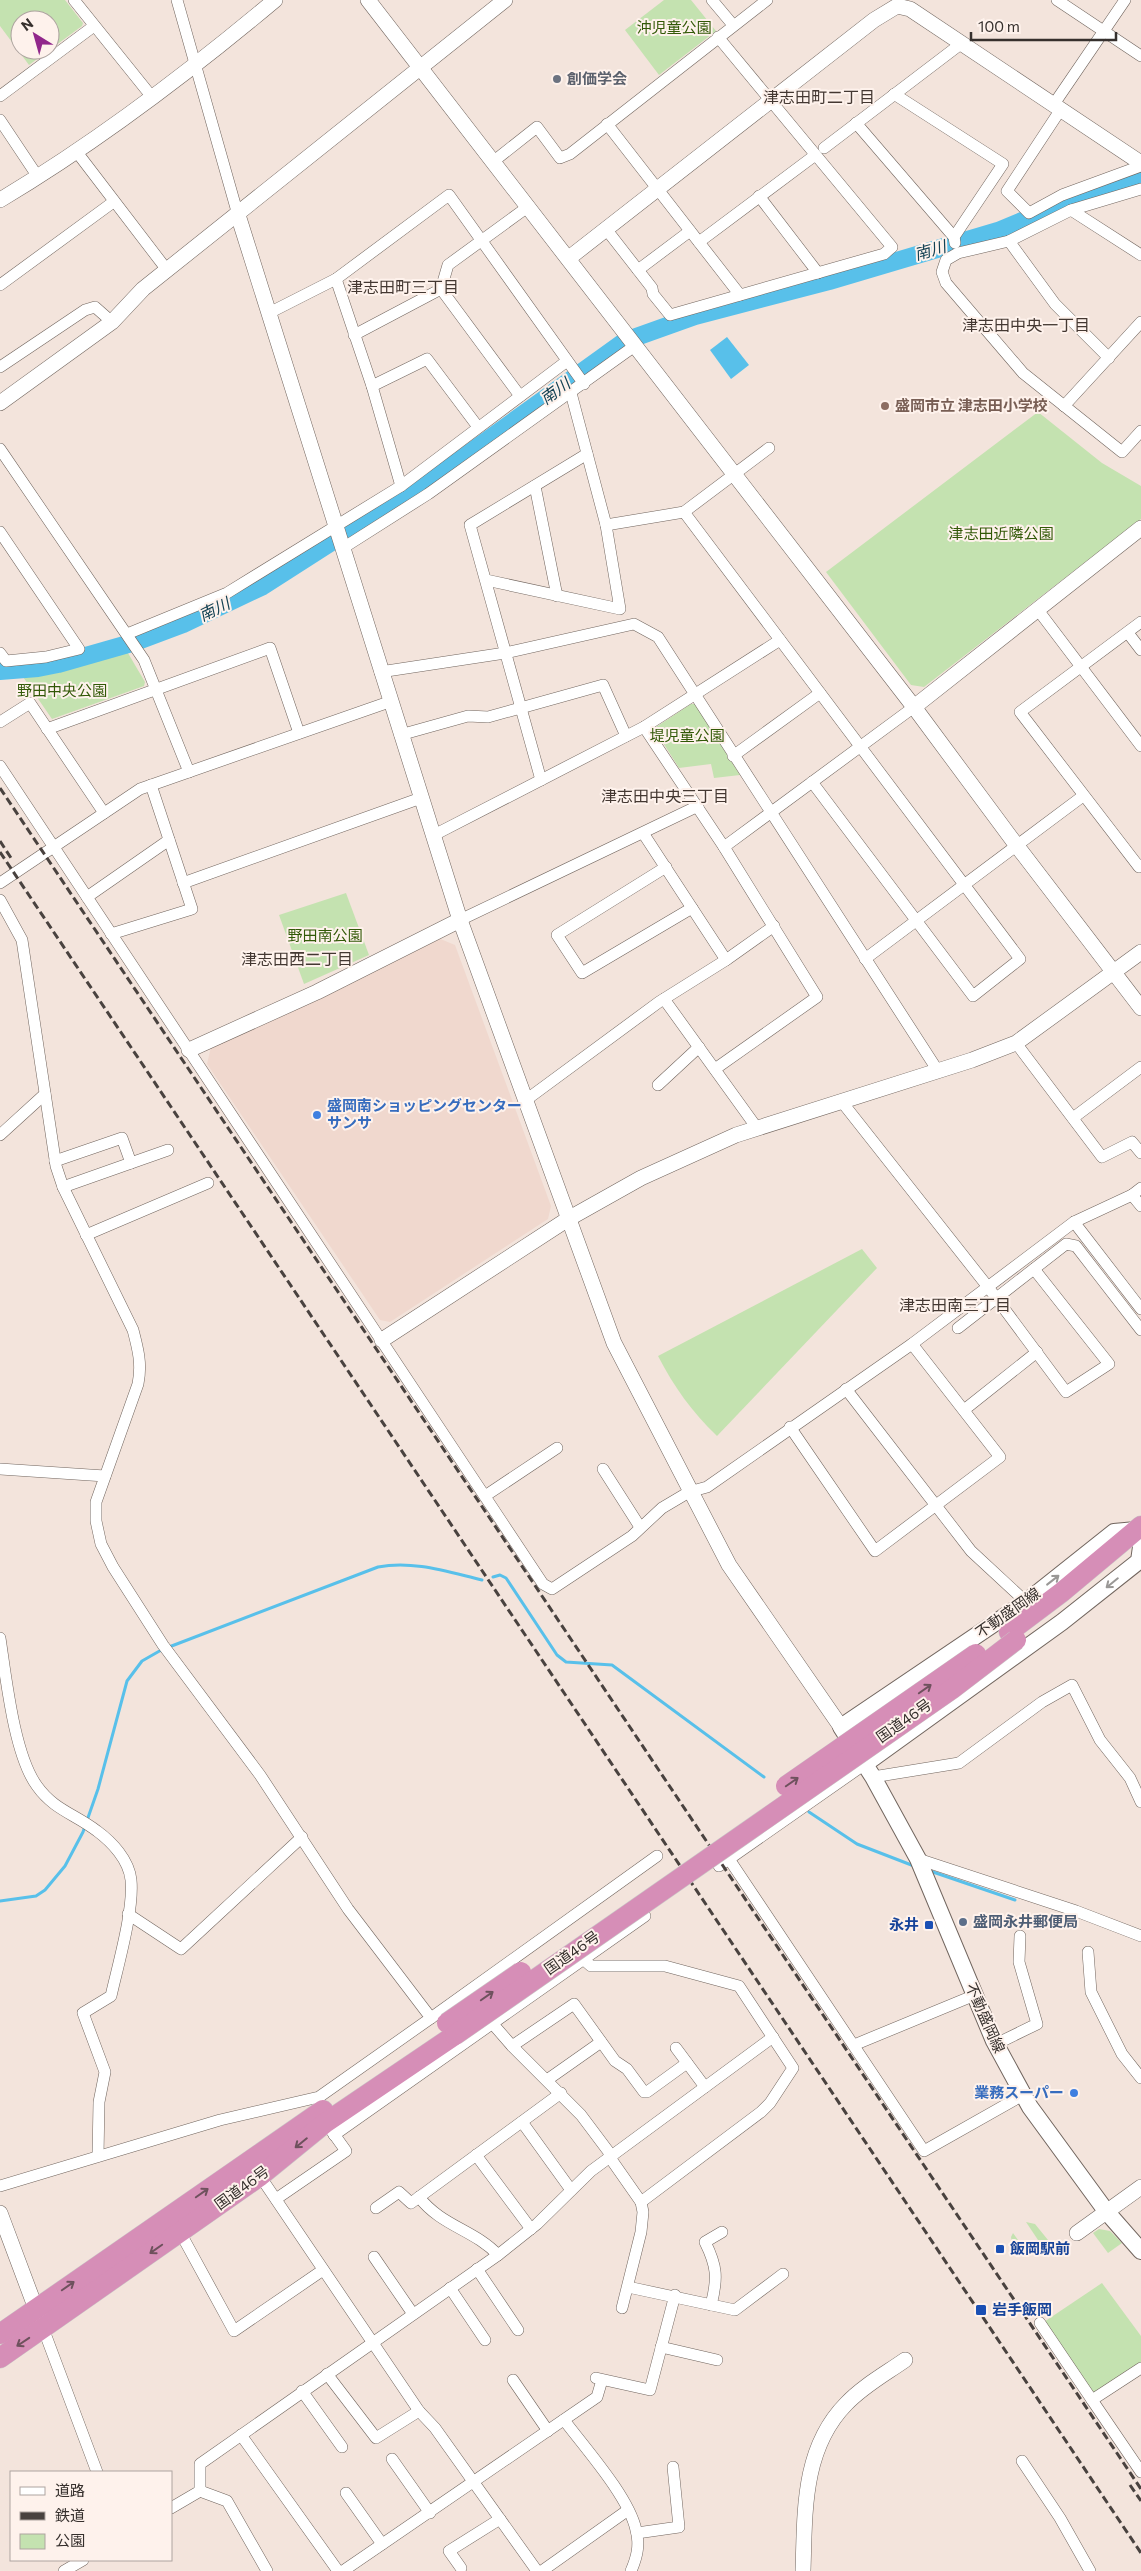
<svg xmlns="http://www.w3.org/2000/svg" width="1141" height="2571" font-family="Commissioner,'Noto Sans JP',sans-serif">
<rect width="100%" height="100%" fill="#f3e4dc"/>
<!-- commercial -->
<polygon fill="#f0d8ce" points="438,938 455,945 551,1206 548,1219 390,1322 380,1320 207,1064 211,1047"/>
<!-- green -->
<g fill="#c4e2b0" fill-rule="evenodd">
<path d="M0,0H65L83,23L82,26L29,65L0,26ZM20,20H50V50H20Z"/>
<polygon points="664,0 691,0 716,31 659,75 625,30"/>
<polygon points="1038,412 1102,463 1141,486 1141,519 924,687 911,685 826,572"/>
<polygon points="125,648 145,682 144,686 52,719 21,674 49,671"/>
<polygon points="691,704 695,704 740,775 714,778 711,764 679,768 655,730 656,727"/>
<polygon points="346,893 369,955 304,984 279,915"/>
<path d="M862,1249L877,1268L717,1436C692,1412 674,1387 658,1356Z"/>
<polygon points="1026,2222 1035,2224 1048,2240 1044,2249"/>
<polygon points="1099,2229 1110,2231 1122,2243 1108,2253 1093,2233"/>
<polygon points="1013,2233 1028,2254 1027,2256 1023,2256 1013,2249 1011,2237"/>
<polygon points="1102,2283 1141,2336 1141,2368 1092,2400 1041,2324"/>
</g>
<!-- water -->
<polygon fill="#58c0ea" points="727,337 749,365 731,379 710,350"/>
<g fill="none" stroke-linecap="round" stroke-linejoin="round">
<!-- stream -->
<g stroke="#58c0ea" stroke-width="3">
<polyline points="493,1577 500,1575 506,1578 557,1655 566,1662 612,1665 764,1777"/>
<path d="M169,1647L378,1567C413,1560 448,1572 482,1580"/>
<polyline points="809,1812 857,1844 914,1866"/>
<polyline points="930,1871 1015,1900"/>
<polyline points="0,1901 36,1896 45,1890 65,1866 83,1832 98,1789 127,1681 142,1661 163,1649"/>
</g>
<!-- river -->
<polyline stroke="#58c0ea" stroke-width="18" points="0,671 38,668 58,664 135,642 183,624 263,586 461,459 625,341 695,316 829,281 998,231 1080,197 1141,176"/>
<defs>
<g id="minor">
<polyline points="74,0 152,97"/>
<polyline points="177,0 238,215"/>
<polyline points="712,0 733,25"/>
<polyline points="1057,0 1141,56"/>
<polyline points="894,94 1003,164 954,237"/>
<polyline points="0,96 94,26"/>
<polyline points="1054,104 1125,0"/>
<polyline points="1061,109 1007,191 1029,213 1062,195 1141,166"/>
<polyline points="0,120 38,177"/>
<polyline points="856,123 954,237 955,243"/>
<polyline points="607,124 740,295"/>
<polyline points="824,148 962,43"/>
<polyline points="76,151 167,270"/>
<polyline points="494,161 537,127 560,158 570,154 767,0"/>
<polyline points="1141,189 1071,210 1009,241 958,253 946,260 942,272 946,283 1023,373 1122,452 1141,431"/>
<polyline points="759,196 818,273"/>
<polyline points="1071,210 1141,255"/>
<polyline points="606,229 652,288 653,294 670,315 884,254 892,247 718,37"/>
<polyline points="1009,241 1055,304 1109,358"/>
<polyline points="699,242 814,156"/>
<polyline points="638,270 690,231"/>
<polyline points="0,285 112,203"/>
<polyline points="441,289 520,396"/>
<polyline points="269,313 336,279 449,195 584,384"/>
<polyline points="354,335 441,289 448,265 529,206"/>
<polyline points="0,367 85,310 95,307 112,322"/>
<polyline points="372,386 427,359 478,427"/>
<polyline points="1064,406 1141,322"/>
<polyline points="0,449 144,660 189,772"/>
<polyline points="401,486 567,361"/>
<polyline points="535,486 557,596"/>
<polyline points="684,512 1020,959 973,996 812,782"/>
<polyline points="606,525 684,512 769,448"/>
<polyline points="0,532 79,649 46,657 6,661 0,653"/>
<polyline points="343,548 428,494 636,345"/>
<polyline points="486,580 620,609 606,525 571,393"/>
<polyline points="1038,610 1141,746"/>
<polyline points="1141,622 1020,712 1139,867 1141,865"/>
<polyline points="1128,633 1141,650"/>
<polyline points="127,634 227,593 401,486 372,386 336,279"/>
<polyline points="380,672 505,653 634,624 658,637 938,1071"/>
<polyline points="0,722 30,703 104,813"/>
<polyline points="644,727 724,847 817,997 715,1069"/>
<polyline points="47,729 270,648 299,733"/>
<polyline points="400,735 468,716 488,717 603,685 626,736"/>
<polyline points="733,756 820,693"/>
<polyline points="0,766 543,1584 552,1589 632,1536 662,1508 689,1492 707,1487 912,1344 1074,1222 1132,1195 1141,1188"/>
<polyline points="541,780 470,525 587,454"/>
<polyline points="643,833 726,960"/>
<polyline points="434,835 644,727 780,640"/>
<polyline points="724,847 914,707"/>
<polyline points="666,867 557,935 582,973 692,908"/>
<polyline points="0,883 140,789 389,702"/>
<polyline points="183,883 421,798"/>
<polyline points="87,897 169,840"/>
<path d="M0,900L22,940L56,1166L63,1187L133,1330C138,1349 142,1364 138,1384L96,1502V1521L101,1544L113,1567L163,1645L260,1775L348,1909L431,2018L319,2097L220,2120L0,2186"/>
<polyline points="460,920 698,806"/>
<polyline points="111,934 192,909 151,785"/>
<polyline points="865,959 1083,796"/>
<polyline points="664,999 757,1128"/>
<polyline points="1016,1043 1102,1157 1132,1142 1141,1153"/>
<polyline points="658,1085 699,1047"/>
<polyline points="526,1100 659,1002 726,960 774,926"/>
<polyline points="842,1102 988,1287 1066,1392 1109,1364 1034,1269"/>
<polyline points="1073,1118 1141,1067"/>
<polyline points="0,1135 45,1094"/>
<polyline points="55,1161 122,1138 131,1163 168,1150"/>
<polyline points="63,1187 131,1163"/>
<polyline points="1132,1195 1141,1206"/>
<polyline points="1074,1222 1141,1309"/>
<polyline points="86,1235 208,1183"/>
<polyline points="958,1328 1066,1244 1076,1246 1141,1330"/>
<polyline points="846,1389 971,1551 1026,1602"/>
<polyline points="964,1410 1037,1352"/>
<polyline points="790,1427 875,1551 1000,1457 912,1344"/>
<polyline points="0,1469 105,1476"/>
<polyline points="603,1469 640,1527"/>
<polyline points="485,1496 557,1448"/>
<path d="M0,1638C6,1677 14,1755 37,1786C54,1810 75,1814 97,1831C112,1842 129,1860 131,1880C134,1910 118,1965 111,1996L83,2013L105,2072L99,2102L98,2156"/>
<polyline points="873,1777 959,1763 1042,1702 1072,1685 1100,1740 1130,1778 1141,1802"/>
<polyline points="729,1859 924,2151 1023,2095"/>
<polyline points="918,1859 1076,1911 1141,1936"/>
<polyline points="719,1866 865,1764"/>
<polyline points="128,1914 181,1949 302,1837"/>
<polyline points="1088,1952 1091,1992 1122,2054 1141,2078"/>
<polyline points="583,1959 591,1966 665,1966 739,1986 793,2068 770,2103 761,2112 641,2202"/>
<polyline points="431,2018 657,1856"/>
<polyline points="492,2023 512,2046 581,2115 608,2151 613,2162 641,2202 643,2212 641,2232 622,2308"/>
<polyline points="996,2044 1037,2024 1019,1962 1020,1936"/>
<polyline points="854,2045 975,1995"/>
<polyline points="512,2046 574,2004 615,2061 627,2069 644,2092 647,2092 687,2063"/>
<polyline points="676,2048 705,2087"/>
<polyline points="547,2080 601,2042"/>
<polyline points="522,2122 571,2190"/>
<polyline points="334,2135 645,1916"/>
<polyline points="476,2155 531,2229"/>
<polyline points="260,2176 419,2411 435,2428 537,2571"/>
<path d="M419,2197C441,2226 475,2230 498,2255"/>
<polyline points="276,2199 346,2151 331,2130"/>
<polyline points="376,2208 399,2192 411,2203 561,2093"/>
<polyline points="180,2232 234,2331 323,2270"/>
<polyline points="374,2257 413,2314"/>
<polyline points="477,2269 518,2330"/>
<polyline points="628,2287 735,2310 783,2274"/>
<polyline points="450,2288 485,2340"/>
<path d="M711,2305C718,2278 717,2266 705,2242L722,2232"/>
<polyline points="1040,2323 1092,2400"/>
<polyline points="43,2328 97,2472"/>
<polyline points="661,2347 717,2360"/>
<polyline points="1141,2368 1092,2400 1141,2472"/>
<polyline points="327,2374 376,2438 419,2411"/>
<polyline points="596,2378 650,2390 675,2295"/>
<polyline points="513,2380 548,2431"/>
<polyline points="302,2391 342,2447"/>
<path d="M564,2420C585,2448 629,2497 636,2530C640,2545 637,2557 631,2571"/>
<polyline points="241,2435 338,2571"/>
<polyline points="392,2459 430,2513"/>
<polyline points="1022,2461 1060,2518 1090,2571"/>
<polyline points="200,2491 200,2464 498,2255 537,2224 591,2171 773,2037"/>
<polyline points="200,2491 227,2501 267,2571"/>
<polyline points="346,2493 382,2544"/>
<polyline points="171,2508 200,2491"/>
<polyline points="637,2533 679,2527 673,2467"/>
<polyline points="461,2568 449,2551 500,2519"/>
<polyline points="64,2571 83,2560"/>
<polyline points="343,2571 597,2397 602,2380"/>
<polyline points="542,2571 628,2510"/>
</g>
<g id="tertiary">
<polyline points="368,0 914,707 1017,846 1141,1008"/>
<path d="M0,200C97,142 188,73 275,0"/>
<polyline points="238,215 460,920 614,1343 729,1565 841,1727"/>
<polyline points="569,258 874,20 897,6 910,9 1141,163"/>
<polyline points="0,403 112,322 143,289 505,0"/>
<polyline points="914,707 1141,528"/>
<polyline points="189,1050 317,992 460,920"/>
<polyline points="382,1340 568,1219 641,1178 736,1135 972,1060 1016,1043 1141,952"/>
<polyline points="0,2213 39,2317"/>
<polyline points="1077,2233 1141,2187"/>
<path d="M803,2571C805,2512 802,2449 846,2404C863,2386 885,2374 905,2360"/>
</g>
<g id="secondary">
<polyline points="1136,1530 1114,1532 1026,1602 841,1727 873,1777 918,1859 994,2041 1030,2107 1106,2211 1141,2251"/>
<polyline points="865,1764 1062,1622 1139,1561 1141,1547"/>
</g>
<g id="trunk">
<polyline points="1009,1632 1062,1592 1141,1526"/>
<polyline points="0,2334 323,2110"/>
<polyline points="0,2358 260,2176 325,2123 455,2035"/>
</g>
</defs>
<!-- minor casing -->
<use href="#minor" stroke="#71655e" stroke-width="12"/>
<!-- tertiary casing -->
<use href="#tertiary" stroke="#71655e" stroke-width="16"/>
<!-- secondary casing -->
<use href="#secondary" stroke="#71655e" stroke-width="18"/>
<!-- trunk casing -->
<use href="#trunk" stroke="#cbc9c8" stroke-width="21"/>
<!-- minor -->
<use href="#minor" stroke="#fff" stroke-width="11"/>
<!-- tertiary -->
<use href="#tertiary" stroke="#fff" stroke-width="15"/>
<!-- secondary -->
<use href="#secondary" stroke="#fff" stroke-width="16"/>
<!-- trunk -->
<use href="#trunk" stroke="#d68eb7" stroke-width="20"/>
<!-- rail -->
<g stroke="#49423f" stroke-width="3" stroke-dasharray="8 4" stroke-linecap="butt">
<polyline points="0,788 1141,2489"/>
<polyline points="0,841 11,858"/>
<polyline points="0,852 1141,2553"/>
<polyline points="1130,2485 1141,2501"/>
</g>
<defs>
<g id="trunk-bridge">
<polyline points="786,1786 976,1654"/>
<polyline points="447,2023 521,1972"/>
<polyline points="455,2035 952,1689 1016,1640"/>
</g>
</defs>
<!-- trunk-bridge casing -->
<use href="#trunk-bridge" stroke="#cbc9c8" stroke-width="21" stroke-linecap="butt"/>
<!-- trunk-bridge -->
<use href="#trunk-bridge" stroke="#d68eb7" stroke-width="20"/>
</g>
<!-- one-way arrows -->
<defs><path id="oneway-shaft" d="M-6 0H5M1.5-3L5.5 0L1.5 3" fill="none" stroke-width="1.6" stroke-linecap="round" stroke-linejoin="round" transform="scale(1.25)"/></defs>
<g stroke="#9a9896">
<use href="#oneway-shaft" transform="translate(1053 1580) rotate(-38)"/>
<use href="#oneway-shaft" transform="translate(1112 1583) rotate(141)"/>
</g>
<g stroke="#6e515d">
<use href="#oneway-shaft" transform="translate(925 1689) rotate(-35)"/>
<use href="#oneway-shaft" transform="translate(792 1782) rotate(-35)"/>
<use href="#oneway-shaft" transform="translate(487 1996) rotate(-35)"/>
<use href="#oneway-shaft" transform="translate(301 2143) rotate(141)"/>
<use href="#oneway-shaft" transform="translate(202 2193) rotate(-35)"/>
<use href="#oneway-shaft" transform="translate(156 2249) rotate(145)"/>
<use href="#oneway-shaft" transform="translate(68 2286) rotate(-35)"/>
<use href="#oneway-shaft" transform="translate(23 2342) rotate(146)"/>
</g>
<!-- markers -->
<circle fill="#6b7280" stroke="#fef2ec" stroke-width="2" cx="557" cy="79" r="5"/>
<circle fill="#8d6e63" stroke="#fef2ec" stroke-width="2" cx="885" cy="406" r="5"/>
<g fill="#3f7fe0" stroke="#fef2ec" stroke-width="2">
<circle cx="317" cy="1115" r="5"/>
<circle cx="1074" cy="2093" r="5"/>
</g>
<circle fill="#5c6f8a" stroke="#fef2ec" stroke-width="2" cx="963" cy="1922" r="5"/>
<g fill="#1a4fb4" stroke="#fef2ec" stroke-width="2">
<rect x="924" y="1920" width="10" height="10" rx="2.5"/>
<rect x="995" y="2244" width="10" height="10" rx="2.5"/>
<rect x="975" y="2304" width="12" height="12" rx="2.5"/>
</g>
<g text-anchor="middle" stroke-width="4" stroke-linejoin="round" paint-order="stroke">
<!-- park labels -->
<g font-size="15" fill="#325907" stroke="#fef2ec">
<text x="674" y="33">沖児童公園</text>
<text x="1001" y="539">津志田近隣公園</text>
<text x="62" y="696">野田中央公園</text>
<text x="687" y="741">堤児童公園</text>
<text x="325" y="941">野田南公園</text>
</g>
<!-- worship labels -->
<g font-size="15" font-weight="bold" fill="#5b616d" stroke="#fef2ec" text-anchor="start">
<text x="567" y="84">創価学会</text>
</g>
<!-- education labels -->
<g font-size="15" font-weight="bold" fill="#785e54" stroke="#fef2ec" text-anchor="start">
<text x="895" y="411">盛岡市立 津志田小学校</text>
</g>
<!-- shop labels -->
<g font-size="15" font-weight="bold" fill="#366cbe" stroke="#fef2ec" text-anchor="start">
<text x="327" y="1111">盛岡南ショッピングセンター<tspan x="327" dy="17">サンサ</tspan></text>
<text x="1064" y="2098" text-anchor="end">業務スーパー</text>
</g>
<!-- street labels -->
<g font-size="15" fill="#36302d" stroke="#fef2ec">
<text transform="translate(1008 1613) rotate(-35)" y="5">不動盛岡線</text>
<text transform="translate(904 1721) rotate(-35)" y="5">国道46号</text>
<text transform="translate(572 1953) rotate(-35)" y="5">国道46号</text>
<text transform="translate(985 2018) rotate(66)" y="5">不動盛岡線</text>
<text transform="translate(242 2188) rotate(-36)" y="5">国道46号</text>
</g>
<!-- service labels -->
<g font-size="15" font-weight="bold" fill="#4e5e75" stroke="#fef2ec" text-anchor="start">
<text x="973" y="1927">盛岡永井郵便局</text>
</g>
<!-- transit labels -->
<g font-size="15" font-weight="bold" fill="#164399" stroke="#fef2ec" text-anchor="start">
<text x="919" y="1930" text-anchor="end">永井</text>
<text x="1010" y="2254">飯岡駅前</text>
<text x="992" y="2315">岩手飯岡</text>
</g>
<!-- neighbourhood labels -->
<g font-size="16" fill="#443832" stroke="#fef2ec">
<text x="819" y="103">津志田町二丁目</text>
<text x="403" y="293">津志田町三丁目</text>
<text x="1026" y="331">津志田中央一丁目</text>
<text x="665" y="802">津志田中央三丁目</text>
<text x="297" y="965">津志田西二丁目</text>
<text x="955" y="1311">津志田南三丁目</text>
</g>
<!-- water labels -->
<g font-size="16" font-style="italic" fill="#134153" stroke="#fef2ec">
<text transform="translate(930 250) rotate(-16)" y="6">南川</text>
<text transform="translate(555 391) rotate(-36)" y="6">南川</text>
<text transform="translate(214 609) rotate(-26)" y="6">南川</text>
</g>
</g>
<!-- legend -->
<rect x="10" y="2471" width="162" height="90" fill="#fef2ec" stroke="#aea4a0"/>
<rect x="20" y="2487" width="25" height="8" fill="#ffffff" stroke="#aea4a0"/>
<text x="55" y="2496" font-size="15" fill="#36302d">道路</text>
<rect x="20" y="2512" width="25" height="8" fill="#49423f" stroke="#aea4a0"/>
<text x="55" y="2521" font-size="15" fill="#36302d">鉄道</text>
<rect x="20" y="2534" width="25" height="15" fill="#c4e2b0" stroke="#aea4a0"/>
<text x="55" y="2546" font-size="15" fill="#36302d">公園</text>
<!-- north arrow -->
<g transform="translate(35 35) rotate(323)"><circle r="24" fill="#fef2ec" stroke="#aea4a0"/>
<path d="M0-4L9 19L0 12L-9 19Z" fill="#91278b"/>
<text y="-8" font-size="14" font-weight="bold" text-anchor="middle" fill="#36302d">N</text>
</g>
<!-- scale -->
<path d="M971 32v8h145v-8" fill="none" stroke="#36302d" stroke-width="2.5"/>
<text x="978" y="32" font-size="15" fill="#36302d" stroke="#fef2ec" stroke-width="4" paint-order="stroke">100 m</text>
</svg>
